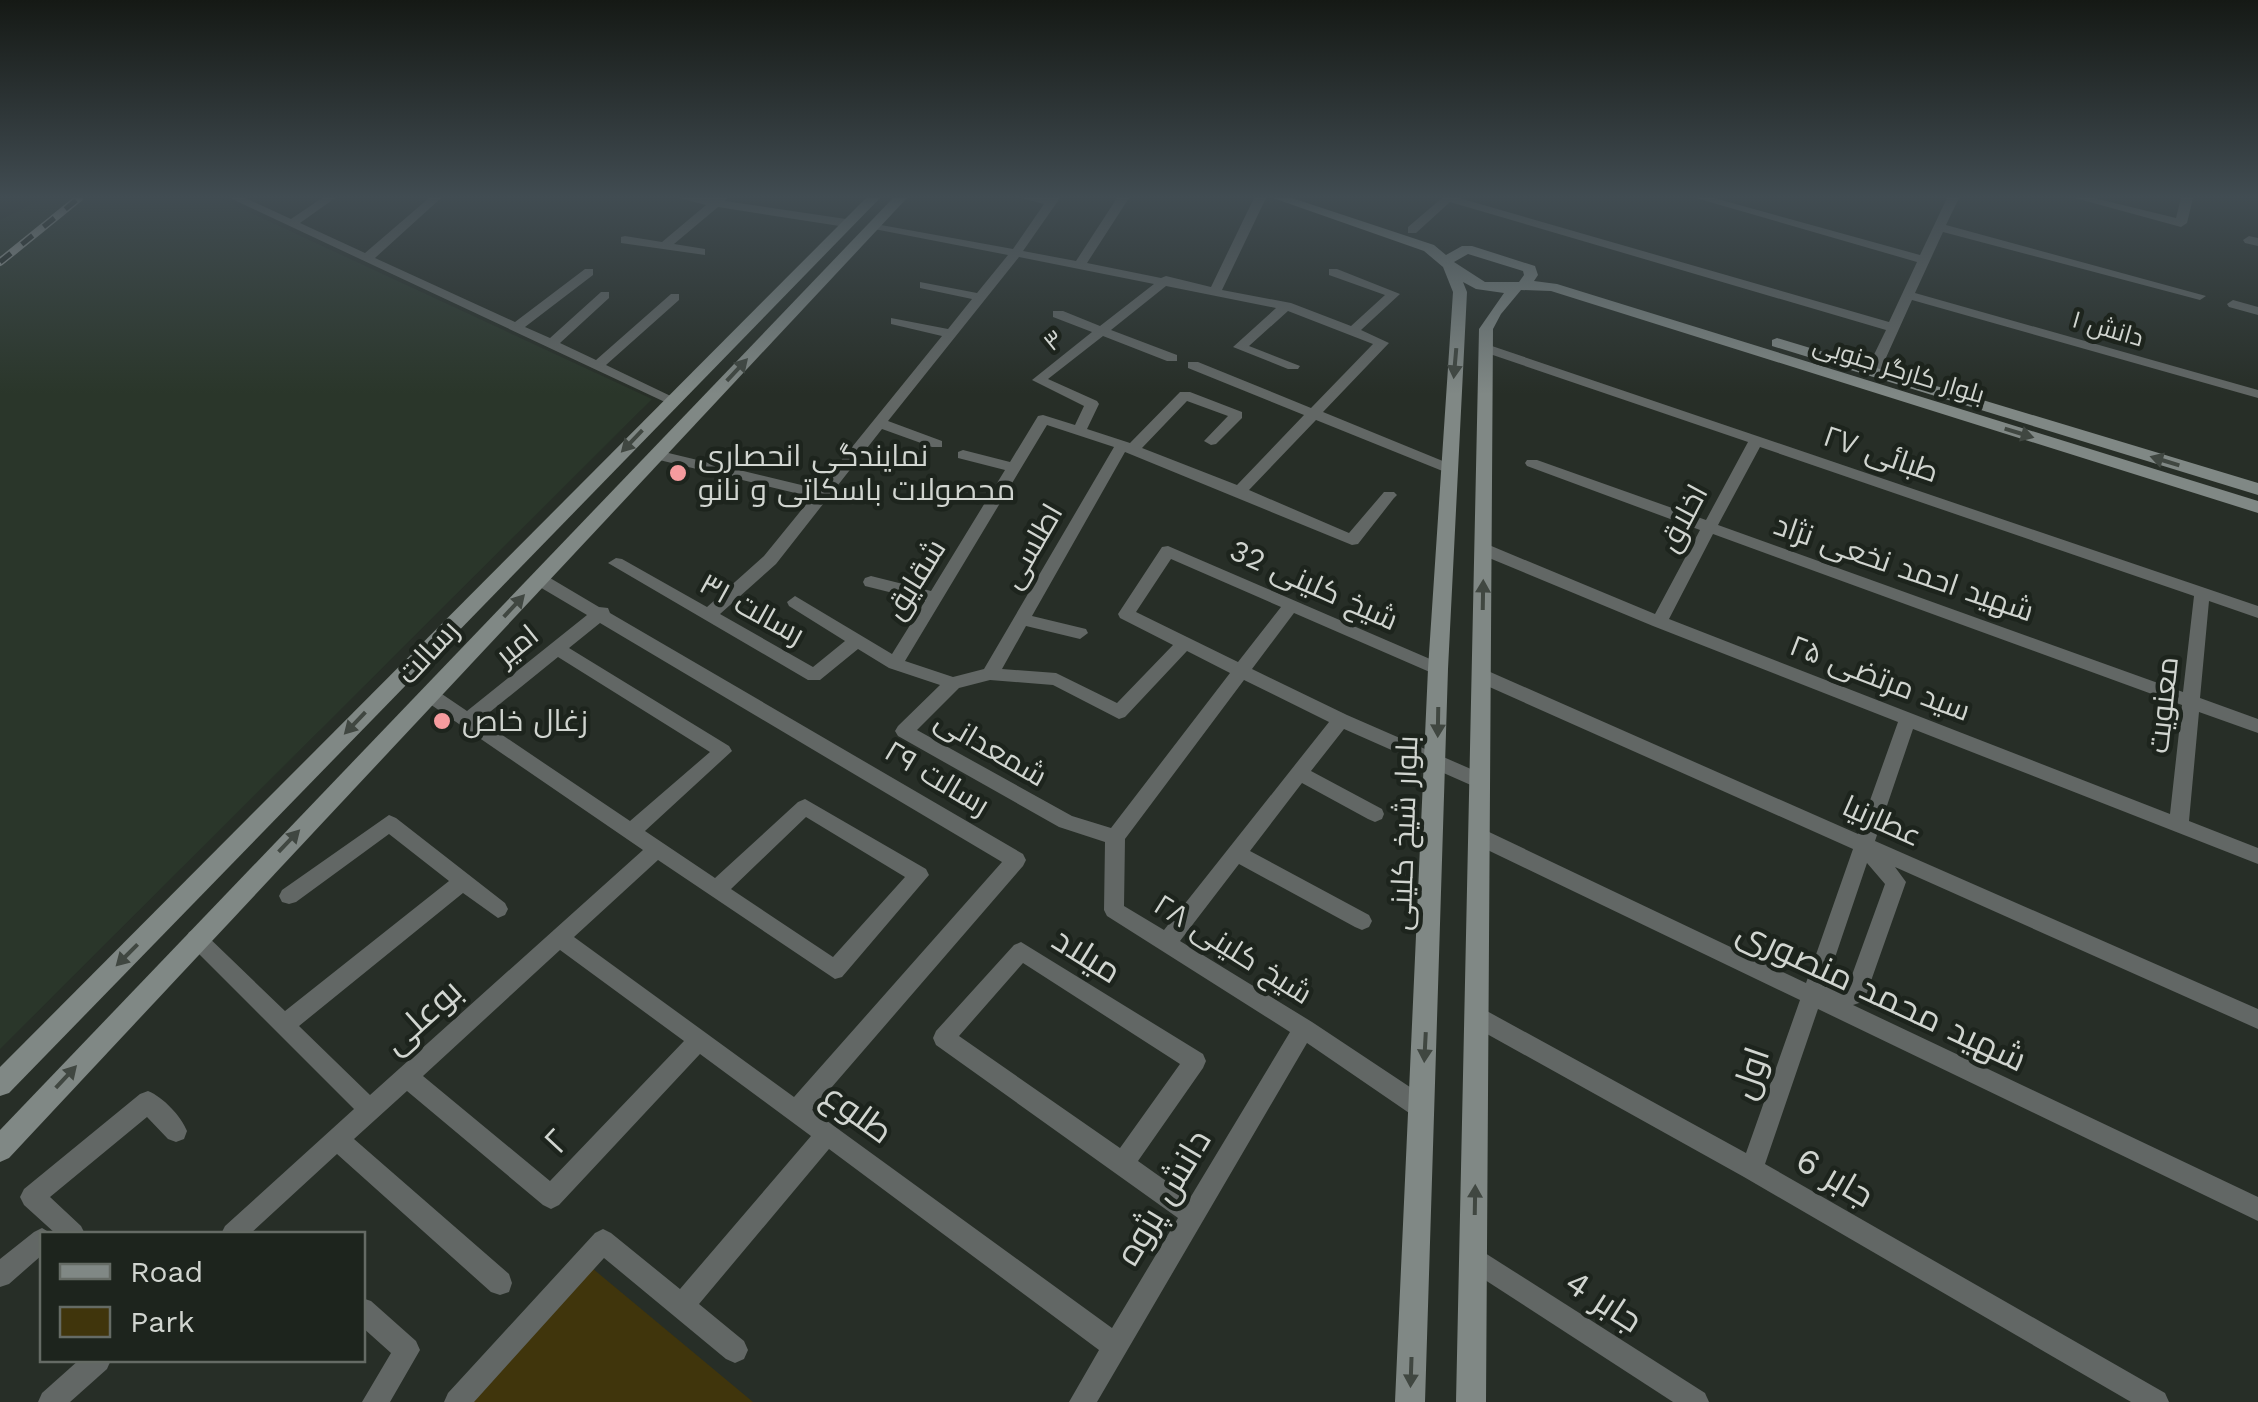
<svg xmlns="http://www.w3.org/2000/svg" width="2258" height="1402" font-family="'Work Sans',Cairo,sans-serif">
<rect width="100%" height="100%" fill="#272e27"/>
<!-- built -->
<polygon fill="#2a362a" points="44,198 219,198 652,399 0,1049 0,220"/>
<!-- green -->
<polygon fill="#40350c" points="592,1268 753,1402 473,1402"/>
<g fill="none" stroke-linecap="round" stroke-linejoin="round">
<!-- minor -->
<g fill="#626765" fill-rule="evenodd">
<polygon points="230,198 245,198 291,219 322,198 335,198 300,223 365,253 429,198 441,198 375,258 515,322 585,269 593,269 593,275 525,327 550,338 601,292 609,292 609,298 560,343 596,360 671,294 679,294 679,300 606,365 679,400 677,403 667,403"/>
<polygon points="679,198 727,198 725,201 846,219 852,223 846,227 718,207 674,244 705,249 705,255 621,243 621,237 625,236 662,242 706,205"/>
<path d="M1021,198H1060L1023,251L1076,261L1117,198H1129L1087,263L1161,278L1166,276L1211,287L1254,198H1266L1222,290L1291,303L1351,326L1385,295L1329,275V269H1337L1400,294L1361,330L1389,343L1323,412L1455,466V472H1445L1316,420L1249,490L1349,533L1384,492H1394L1397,495L1394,498L1358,544L1352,545L1125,452L1032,616L1086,629L1088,633L1080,639L1026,626L1002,669L1056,673L1117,703L1173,645L1120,618L1118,614L1162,547L1168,546L1444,665L1447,669L1444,673H1432L1294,613L1252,669L1347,715L1487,776L1489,781L1487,786H1473L1344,729L1311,771L1382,809L1384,814L1382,819L1375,822L1368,819L1302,783L1250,851L1369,915L1372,921L1369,927L1362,930L1355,927L1239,864L1180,941L1312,1022L1431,1101L1434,1109L1431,1117L1423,1120L1415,1117L1307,1043L1097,1402H1069L1099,1350L829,1149L699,1304L744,1341L748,1350L744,1359L735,1363L726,1359L604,1258L474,1402H444L448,1393L595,1233L603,1229L611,1233L680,1289L811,1136L700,1054L559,1205L551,1209L543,1205L407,1091L354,1139L509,1274L512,1283L509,1292L500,1295L491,1292L337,1154L250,1234H221L225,1226L354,1109L189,944L186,938L189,932L196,929L203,932L285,1011L449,881L389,834L296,902L289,904L282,902L279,896L282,890L389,815L396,818L505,903L508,909L505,915L498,918L463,893L299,1026L370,1095L643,850L424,700L421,695L424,690H436L467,711L587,615L533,583L531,579L533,575H545L599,607L608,608L610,613L1023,854L1026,860L1023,866L812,1110L1112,1328L1178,1218L936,1045L933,1038L936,1031L1014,945L1021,942L1203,1054L1206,1061L1203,1068L1138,1161L1190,1198L1290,1032L1107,916L1104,910L1105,842L1059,827L898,736L895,731L898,726L940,685L889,668L858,649L820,680H808L608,563L616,558L622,559L707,607L764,556L812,497L651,458V452L656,450L818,489L942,336L891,324V318L948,329L972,299L920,288V282L977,293L1008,255L874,229L870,227V223L1013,249L1044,204ZM1019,257L1154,284L1100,326L1063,311H1053V317L1092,332L1032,380L1084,406L1075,425L1043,415L1038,416L1010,462L963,450L958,452V458L1005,470L931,591L871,576L865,578L863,582L865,586L925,601L892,654L795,596L787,602L789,606L845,641L813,667L720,614L776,564L882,429L932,447H942V441L888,421ZM1166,286L1276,308L1233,347L1288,369H1298L1300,366L1249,346L1288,311L1373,344L1311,408L1198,362H1188V368L1304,415L1237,485L1142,448L1187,401L1228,416L1204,441L1211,445L1216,444L1242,418V412L1190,392H1180L1130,443L1087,429L1099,404L1097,401L1048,379L1103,336L1167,361H1177V355L1111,330ZM1047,425L1114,447L984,669L953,677L905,661ZM1171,559L1281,607L1238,662L1136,612ZM600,623L1002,862L794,1097L574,937L658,860L835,979L842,977L929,875L926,869L805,799L798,802L715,878L645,831L732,751L729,746L569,648ZM1187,651L1230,673L1111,828L1072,816L917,730L959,688L990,680L1053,685L1119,719L1125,717ZM558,657L710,752L630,821L480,720ZM1244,680L1329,722L1164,930L1124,906L1125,839ZM806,817L905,877L833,957L731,889ZM560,950L684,1041L550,1181L423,1076ZM1023,963L1180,1064L1120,1148L959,1036Z"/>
<polygon points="1442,198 1459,198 1889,322 1917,262 1696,198 1714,198 1920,255 1947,198 1959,198 1946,225 2206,296 2200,300 1943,232 1915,293 2258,390 2258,398 1912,300 1880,371 1873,375 1866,371 1886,330 1450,202 1416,233 1408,233 1408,227"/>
<polygon points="2075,198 2094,198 2176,218 2181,198 2193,198 2187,223 2181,227"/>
<polygon points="2249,236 2258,238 2258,246 2245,243 2243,240"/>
<polygon points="2233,300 2258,307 2258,315 2229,307 2227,304"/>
<path d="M1486,344L2258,606V618L2209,601L2200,698L2258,719V733L2199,712L2189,821L2258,848V864L1913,729L1875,841L2258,1009V1029L1895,867L1906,882L1866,995L1862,1002L1853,1005L2258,1197V1221L1818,1009L1765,1164L2165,1393L2169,1402H2131L1744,1177L1469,1024L1466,1017L1469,1010L1477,1007L1485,1010L1746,1153L1800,1000L1473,843L1470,837L1473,831L1480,829L1487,831L1806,983L1853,849L1476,681L1473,676L1476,671H1488L1858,834L1898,722L1653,626L1477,553L1475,549L1477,545H1489L1655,614L1700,530L1527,466L1525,463L1527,460H1537L1706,520L1748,442L1481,351V345ZM1760,447L2194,596L2183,692L1718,525ZM1713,534L2182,705L2170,814L1669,619ZM1867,863L1885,884L1848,986L1825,987Z"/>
<path d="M148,1091C163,1097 181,1116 187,1131L184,1139L176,1142L168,1139L147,1117L50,1197L81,1226L85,1234H56L24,1205L20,1197L24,1189L140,1094Z"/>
<polygon points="42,1228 52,1234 42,1234 42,1255 9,1284 0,1287 0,1259 34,1232"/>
<polygon points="1474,1246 1705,1393 1709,1402 1673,1402 1465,1267 1462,1258 1465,1249"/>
<polygon points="362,1298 371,1301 416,1341 420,1350 390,1402 362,1402 391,1353 362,1327"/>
<polygon points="79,1360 111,1360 107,1369 70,1402 38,1402 42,1393"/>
</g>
<!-- secondary -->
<g fill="#808885" fill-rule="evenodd">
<polygon points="866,198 880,198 9,1093 0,1096 0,1067"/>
<polygon points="893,198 907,198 9,1158 0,1162 0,1130"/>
<path d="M1273,198H1292L1434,245L1446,255L1462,246H1472L1535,266L1538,275L1534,281L1557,284L2258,501V513L1551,291L1521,290L1501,314L1493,329L1486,1402H1456L1479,329L1504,293L1476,289L1463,282L1467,292L1448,669L1425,1402H1395L1428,669L1453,292L1443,267L1424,251ZM1468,254L1523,271L1524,275L1519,282H1485L1454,262Z"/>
<polygon points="1777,338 2258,483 2258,495 1772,346 1772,340"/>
</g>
<defs>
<polyline id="rail" points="0,262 79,198"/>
</defs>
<!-- rail casing -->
<use href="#rail" stroke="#acb1ac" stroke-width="8"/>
<!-- rail -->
<use href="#rail" stroke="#1d241d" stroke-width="5" stroke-dasharray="14" stroke-linecap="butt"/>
</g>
<!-- one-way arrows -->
<defs><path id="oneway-solid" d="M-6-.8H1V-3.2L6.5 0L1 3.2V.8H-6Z" transform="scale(2.5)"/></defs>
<g fill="#404741">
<use href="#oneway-solid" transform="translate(1455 363) rotate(95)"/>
<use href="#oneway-solid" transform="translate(737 370) rotate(-47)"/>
<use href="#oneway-solid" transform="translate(2019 433) rotate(17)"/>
<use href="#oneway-solid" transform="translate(632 441) rotate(134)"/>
<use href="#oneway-solid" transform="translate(2165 461) rotate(-163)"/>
<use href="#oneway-solid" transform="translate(1483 595) rotate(-89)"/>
<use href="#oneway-solid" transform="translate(514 606) rotate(-47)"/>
<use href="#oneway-solid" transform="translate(1438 722) rotate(91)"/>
<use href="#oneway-solid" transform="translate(355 723) rotate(134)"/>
<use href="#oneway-solid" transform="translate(289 841) rotate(-46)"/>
<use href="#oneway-solid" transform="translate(127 955) rotate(135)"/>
<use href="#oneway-solid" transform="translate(1425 1047) rotate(93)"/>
<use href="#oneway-solid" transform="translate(66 1077) rotate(-47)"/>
<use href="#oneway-solid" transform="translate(1475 1200) rotate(-89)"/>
<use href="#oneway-solid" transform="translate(1411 1372) rotate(92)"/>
</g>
<!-- sky -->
<linearGradient id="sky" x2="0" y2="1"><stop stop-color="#151915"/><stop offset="0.5" stop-color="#414c52"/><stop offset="1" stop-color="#414c52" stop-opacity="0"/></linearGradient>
<rect width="2258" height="394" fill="url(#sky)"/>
<!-- markers -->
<g fill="#f59b9e" stroke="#1d241d" stroke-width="4">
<circle cx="678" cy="473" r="10"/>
<circle cx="442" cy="721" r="10"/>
</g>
<g text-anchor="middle" stroke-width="9" stroke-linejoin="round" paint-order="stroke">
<!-- far-street labels -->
<g font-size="25" fill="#d1d5d0" stroke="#1d241d">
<text transform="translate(2108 328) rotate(16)" y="9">دانش ۱</text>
<text transform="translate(1053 340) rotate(-39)" y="9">۳</text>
<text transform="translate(1899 369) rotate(17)" y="9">بلوار کارگر جنوبی</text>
</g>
<!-- street labels -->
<g font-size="30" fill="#d1d5d0" stroke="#1d241d">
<text transform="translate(1881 454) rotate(19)" y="10">طبائی ۲۷</text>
<text transform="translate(1683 518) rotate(-62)" y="10">اخلاق</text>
<text transform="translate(1032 546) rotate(-60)" y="10">اطلسی</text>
<text transform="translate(1904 568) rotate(19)" y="10">شهید احمد نخعی نژاد</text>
<text transform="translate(915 579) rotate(-58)" y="10">شقایق</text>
<text transform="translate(1314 585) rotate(24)" y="10">شیخ کلینی 32</text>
<text transform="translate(752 609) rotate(29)" y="10">رسالت ۳۱</text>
<text transform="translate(517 645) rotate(-39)" y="10">امیر</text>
<text transform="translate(428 652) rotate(-47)" y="10">رسالت</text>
<text transform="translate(1880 678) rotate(21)" y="10">۲۵ سید مرتضی</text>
<text transform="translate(2163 705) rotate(-84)" y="10">معنویت</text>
<text transform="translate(991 748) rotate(30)" y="10">شمعدانی</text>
<text transform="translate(937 778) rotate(31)" y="10">رسالت ۲۹</text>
<text transform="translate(1882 821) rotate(24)" y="10">عطارنیا</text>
<text transform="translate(1404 833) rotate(-88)" y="10">بلوار شیخ کلینی</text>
<text transform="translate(1233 949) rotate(32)" y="10">شیخ کلینی ۲۸</text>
</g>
<!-- poi labels -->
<g font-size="30" fill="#d1d5d0" stroke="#1d241d" text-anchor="start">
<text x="698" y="466">نمایندگی انحصاری<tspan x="698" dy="34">محصولات باسکاتی و نانو</tspan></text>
<text x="462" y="731">زغال خاص</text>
</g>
<!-- near-street labels -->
<g font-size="35" fill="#d1d5d0" stroke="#1d241d">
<text transform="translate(1087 955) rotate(32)" y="12">میلاد</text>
<text transform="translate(1882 995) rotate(25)" y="12">شهید محمد منصوری</text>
<text transform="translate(422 1016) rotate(-42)" y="12">بوعلی</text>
<text transform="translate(1750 1073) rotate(-71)" y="12">اول</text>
<text transform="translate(858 1113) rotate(36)" y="12">طلوع</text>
<text transform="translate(556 1141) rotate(-47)" y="12">۲</text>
<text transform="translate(1835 1177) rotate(30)" y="12">جابر 6</text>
<text transform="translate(1163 1197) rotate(-59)" y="12">دانش پژوه</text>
<text transform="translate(1604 1301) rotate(33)" y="12">جابر 4</text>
</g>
</g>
<!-- legend -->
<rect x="40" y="1232" width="325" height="130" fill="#1d241d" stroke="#656b65" stroke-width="2.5"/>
<rect x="60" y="1264" width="50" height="15" fill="#808885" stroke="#656b65" stroke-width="2.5"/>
<text x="130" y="1282" font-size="30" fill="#d1d5d0">Road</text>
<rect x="60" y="1307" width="50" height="30" fill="#40350c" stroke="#656b65" stroke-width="2.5"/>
<text x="130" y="1332" font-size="30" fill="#d1d5d0">Park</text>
</svg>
